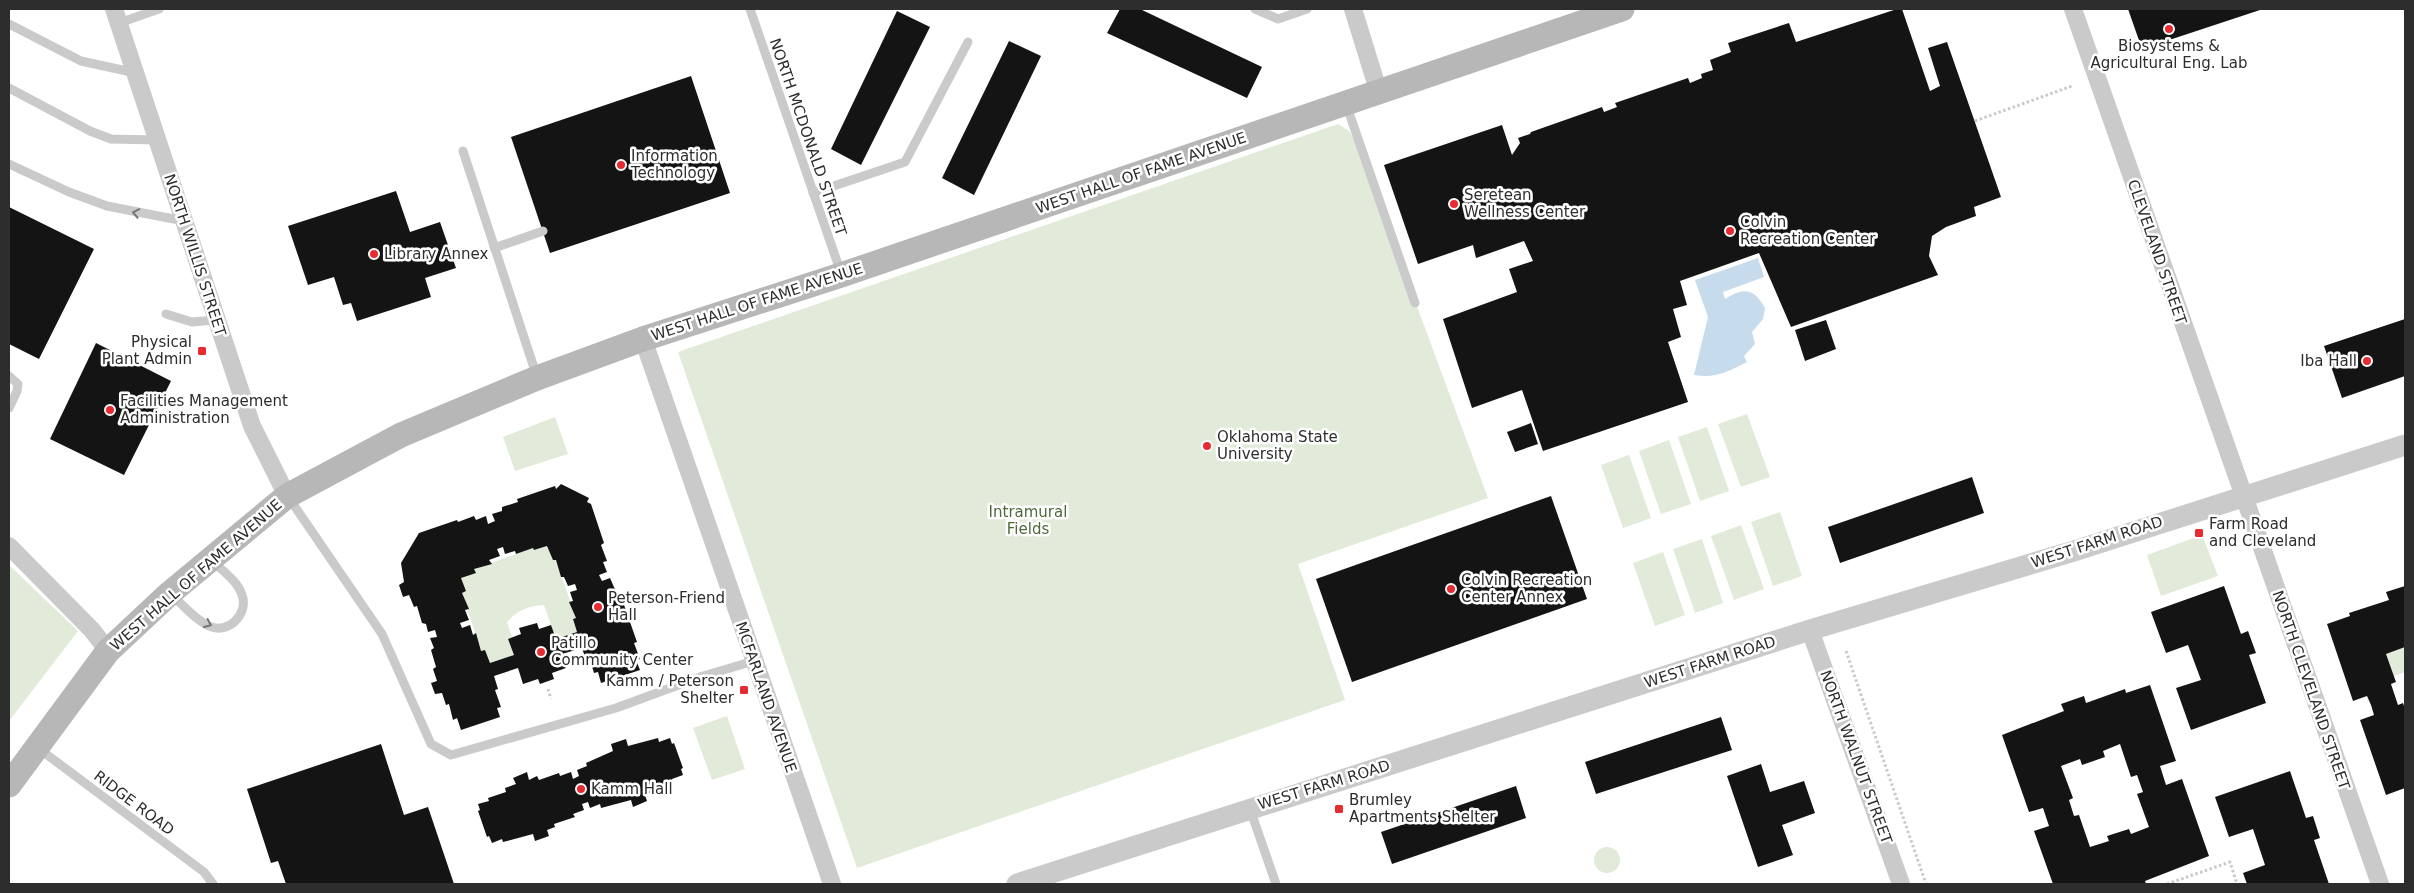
<svg xmlns="http://www.w3.org/2000/svg" width="2414" height="893" font-family="'DejaVu Sans',sans-serif">
<rect width="100%" height="100%" fill="#fff"/>
<!-- green -->
<g fill="#e2ebda">
<polygon points="1338,124 1349,131 1356,142 1488,498 1298,564 1345,700 857,868 678,352"/>
<polygon points="1747,414 1770,477 1741,487 1718,424"/>
<polygon points="555,417 568,454 515,471 503,437"/>
<polygon points="1707,427 1729,491 1700,501 1678,437"/>
<polygon points="1669,440 1691,504 1661,514 1639,451"/>
<polygon points="1629,455 1651,518 1623,528 1601,465"/>
<polygon points="1780,512 1802,576 1773,586 1751,522"/>
<polygon points="1741,525 1764,589 1734,600 1711,536"/>
<polygon points="2202,535 2218,576 2161,596 2147,555"/>
<polygon points="1702,539 1723,603 1695,613 1673,549"/>
<path d="M547,546L553,559L556,560L576,618L573,620L577,632L556,639L544,605C528,606 518,610 507,622L512,637L508,639L514,655L490,663L485,650L481,651L462,593L466,591L461,578L474,569L533,548L535,550Z"/>
<polygon points="1663,552 1685,615 1655,626 1633,563"/>
<polygon points="9,565 78,631 9,721"/>
<polygon points="2404,647 2405,672 2394,676 2386,654"/>
<polygon points="727,716 745,769 712,780 693,728"/>
<circle cx="1607" cy="860" r="13"/>
</g>
<!-- water -->
<path fill="#c6dbeb" d="M1758,258L1764,277L1723,292L1725,299C1744,287 1754,288 1765,308L1763,319L1752,332L1755,344L1744,356L1747,362C1729,371 1715,379 1694,375L1708,317L1695,280Z"/>
<!-- building -->
<g fill="#141414" fill-rule="evenodd">
<polygon points="1120,9 1140,9 1262,67 1247,98 1107,33"/>
<polygon points="1897,9 1902,9 1930,91 1940,86 1928,48 1947,42 2001,197 1974,207 1976,216 1946,227 1932,236 1929,256 1938,275 1791,327 1759,253 1680,281 1687,305 1673,309 1681,337 1668,342 1688,402 1543,451 1522,390 1472,408 1443,319 1517,292 1509,269 1533,261 1524,241 1476,258 1473,245 1418,264 1384,165 1502,125 1512,155 1520,143 1518,138 1530,134 1531,132 1602,107 1604,112 1617,107 1615,103 1688,78 1690,83 1702,78 1701,74 1713,70 1710,60 1731,52 1728,43 1789,23 1796,42"/>
<polygon points="2128,9 2263,9 2142,49"/>
<polygon points="897,11 930,27 861,165 831,149"/>
<polygon points="1009,41 1041,56 974,195 942,178"/>
<polygon points="691,76 730,193 550,253 511,137"/>
<polygon points="396,191 410,232 440,222 456,268 425,278 431,297 357,321 351,303 343,305 334,277 308,285 288,226"/>
<polygon points="9,207 94,249 39,359 9,344"/>
<polygon points="2405,319 2405,376 2342,398 2324,346"/>
<polygon points="1826,320 1836,349 1805,361 1795,330"/>
<polygon points="96,343 171,381 124,475 50,439"/>
<polygon points="1531,423 1538,444 1515,452 1507,432"/>
<polygon points="1972,477 1984,513 1840,563 1828,527"/>
<path d="M561,484L589,498L587,502L591,504L604,543L601,545L607,561L603,562L607,572L599,575L602,581L610,578L621,603L623,602L637,642L634,643L640,659L636,660L640,670L601,683L598,672L594,673L589,657H585L582,648L562,654L566,668L552,673L554,679L540,684L538,679L523,684L518,668L494,676L498,689L495,690L501,707L497,708L500,717L461,730L457,718L453,720L449,704L446,705L442,693L435,694L431,683L437,681L433,669L436,667L431,650L434,648L430,638L437,637L435,630L428,632L426,624L422,623L417,606L414,607L409,595L403,597L399,585L404,582L401,563L419,533L457,520L458,522L474,516L476,520L486,516L488,524L495,521L492,514L502,511V507L518,502L517,499L555,486L556,489ZM547,546L553,560H556L561,577H564L568,586L575,584L577,590L570,592L573,601L569,602L576,618L573,619L577,632L556,639L551,625L539,629L537,623L519,628L521,634L508,639L514,655L490,663L485,650L481,651L476,633L473,635L470,625L462,628L460,623L469,620L465,610L469,609L462,593L466,591L461,578L476,573L474,569L492,564L489,560L500,556L497,549L503,547L505,554L515,551L516,554L533,548L534,550Z"/>
<polygon points="1551,496 1587,599 1352,682 1316,579"/>
<polygon points="2224,586 2241,634 2248,631 2256,653 2249,655 2266,703 2191,730 2176,688 2201,680 2188,645 2166,653 2151,612"/>
<polygon points="2405,586 2405,647 2386,654 2396,682 2391,684 2398,705 2403,703 2405,709 2405,788 2386,795 2360,720 2374,715 2371,705 2367,696 2353,701 2327,624 2350,616 2349,613 2389,600 2386,592"/>
<path d="M2150,685L2176,761L2160,766L2166,785L2182,779L2209,856L2145,881L2146,884H2053L2034,831L2049,826L2043,808L2029,812L2002,735L2064,711L2061,704L2084,696L2086,703L2125,689L2126,693ZM2120,744L2131,777L2137,775L2143,792L2137,794L2149,827L2131,834L2129,829L2107,836L2109,841L2090,847L2079,815L2074,816L2069,800L2073,798L2061,766L2080,759L2082,765L2105,757L2103,751Z"/>
<polygon points="1721,717 1732,750 1596,794 1585,762"/>
<polygon points="658,738 659,742 670,738 672,744 674,743 683,768 681,769 683,775 672,779 673,783 645,795 647,801 633,807 631,800 601,808 600,804 590,808 588,802 582,804 584,810 573,814 575,817 554,824 555,827 547,830 549,836 535,841 533,834 503,842 502,839 492,843 489,836 487,837 478,811 480,810 478,804 489,801 488,798 506,792 505,788 516,784 513,778 527,772 529,780 537,776 539,780 559,773 560,776 571,772 573,779 579,776 577,770 587,766 586,763 613,751 611,744 626,739 628,746"/>
<polygon points="381,744 404,815 428,807 454,884 286,884 278,861 271,863 247,789"/>
<polygon points="1761,764 1770,792 1804,781 1815,813 1782,825 1793,855 1758,867 1727,776"/>
<polygon points="2290,771 2306,818 2313,816 2320,838 2314,840 2329,884 2247,884 2243,873 2265,865 2253,829 2229,837 2215,797"/>
<polygon points="1516,786 1526,818 1392,864 1381,832"/>
</g>
<g fill="none" stroke-linecap="round" stroke-linejoin="round">
<!-- path -->
<g stroke="#cacaca" stroke-width="3" stroke-dasharray="2.5 2.5" stroke-linecap="butt">
<polyline points="1975,121 2072,86"/>
<polyline points="1846,651 1926,884"/>
<polyline points="548,689 551,699"/>
<polyline points="2167,884 2230,862 2237,884"/>
</g>
<!-- service -->
<g stroke="#cacaca" stroke-width="9">
<polyline points="750,9 841,273"/>
<polyline points="1255,9 1278,19 1307,9"/>
<polyline points="119,23 159,9"/>
<polyline points="9,24 81,61 136,73"/>
<polyline points="9,88 90,131 111,139 157,140"/>
<polyline points="1346,104 1415,303"/>
<polyline points="463,151 537,377"/>
<polyline points="9,164 69,192 107,206 184,221"/>
<polyline points="813,193 905,162 968,42"/>
<polyline points="494,248 543,231"/>
<polyline points="166,314 192,322 215,320"/>
<polyline points="9,376 18,384 17,391 9,408"/>
<polyline points="289,498 382,634 431,744 451,755 616,708 703,676 754,661"/>
<path d="M170,593C182,604 194,619 209,626C228,635 249,614 242,595C238,581 221,570 212,560"/>
<polyline points="38,748 204,872 213,884"/>
<polyline points="1250,809 1276,884"/>
</g>
<!-- minor -->
<g stroke="#cacaca" stroke-width="18">
<polyline points="114,9 252,426 287,496"/>
<polyline points="1353,9 1379,93"/>
<path d="M2073,9C2173,301 2275,593 2380,884"/>
<polyline points="643,339 832,884"/>
<polyline points="9,546 92,630 108,651"/>
<polyline points="1810,630 1901,884"/>
</g>
<!-- tertiary -->
<polyline stroke="#cacaca" stroke-width="21" points="1017,884 1810,630 2074,551 2405,445"/>
<!-- secondary -->
<polyline stroke="#b7b7b7" stroke-width="25" points="9,785 108,651 170,593 287,496 401,435 537,378 643,339 841,275 1622,9"/>
</g>
<!-- one-way arrows -->
<defs><path id="oneway-chevron" d="M-2-3.5L2.5 0L-2 3.5" fill="none" stroke-width="1.6" stroke-linecap="round" stroke-linejoin="round" transform="scale(1.25)"/></defs>
<g stroke="#747474">
<use href="#oneway-chevron" transform="translate(136 213) rotate(-169)"/>
<use href="#oneway-chevron" transform="translate(208 624) rotate(25)"/>
</g>
<!-- markers -->
<g fill="#e62c32" stroke="#fff" stroke-width="2">
<circle cx="2169" cy="29" r="5"/>
<circle cx="621" cy="165" r="5"/>
<circle cx="1454" cy="204" r="5"/>
<circle cx="1730" cy="231" r="5"/>
<circle cx="374" cy="254" r="5"/>
<rect x="197" y="346" width="10" height="10" rx="2.5"/>
<circle cx="2367" cy="361" r="5"/>
<circle cx="110" cy="410" r="5"/>
<circle cx="1207" cy="446" r="5"/>
<rect x="2194" y="528" width="10" height="10" rx="2.5"/>
<circle cx="1451" cy="589" r="5"/>
<circle cx="598" cy="607" r="5"/>
<circle cx="541" cy="652" r="5"/>
<rect x="739" y="685" width="10" height="10" rx="2.5"/>
<circle cx="581" cy="789" r="5"/>
<rect x="1334" y="804" width="10" height="10" rx="2.5"/>
</g>
<g text-anchor="middle" stroke-width="5" stroke-linejoin="round" paint-order="stroke">
<!-- poi labels -->
<g font-size="15" fill="#2d2d2d" stroke="#fff" text-anchor="start">
<text x="2169" y="51" text-anchor="middle">Biosystems &amp;<tspan x="2169" dy="17">Agricultural Eng. Lab</tspan></text>
<text x="631" y="161">Information<tspan x="631" dy="17">Technology</tspan></text>
<text x="1464" y="200">Seretean<tspan x="1464" dy="17">Wellness Center</tspan></text>
<text x="1740" y="227">Colvin<tspan x="1740" dy="17">Recreation Center</tspan></text>
<text x="384" y="259">Library Annex</text>
<text x="192" y="347" text-anchor="end">Physical<tspan x="192" dy="17">Plant Admin</tspan></text>
<text x="2357" y="366" text-anchor="end">Iba Hall</text>
<text x="120" y="406">Facilities Management<tspan x="120" dy="17">Administration</tspan></text>
<text x="1217" y="442">Oklahoma State<tspan x="1217" dy="17">University</tspan></text>
<text x="2209" y="529">Farm Road<tspan x="2209" dy="17">and Cleveland</tspan></text>
<text x="1461" y="585">Colvin Recreation<tspan x="1461" dy="17">Center Annex</tspan></text>
<text x="608" y="603">Peterson-Friend<tspan x="608" dy="17">Hall</tspan></text>
<text x="551" y="648">Patillo<tspan x="551" dy="17">Community Center</tspan></text>
<text x="734" y="686" text-anchor="end">Kamm / Peterson<tspan x="734" dy="17">Shelter</tspan></text>
<text x="591" y="794">Kamm Hall</text>
<text x="1349" y="805">Brumley<tspan x="1349" dy="17">Apartments Shelter</tspan></text>
</g>
<!-- street labels -->
<g font-size="15" fill="#2d2d2d" stroke="#fff">
<text transform="translate(808 137) rotate(71)" y="5">NORTH MCDONALD STREET</text>
<text transform="translate(1141 173) rotate(-19)" y="5">WEST HALL OF FAME AVENUE</text>
<text transform="translate(2157 252) rotate(71)" y="5">CLEVELAND STREET</text>
<text transform="translate(195 255) rotate(72)" y="5">NORTH WILLIS STREET</text>
<text transform="translate(757 302) rotate(-18)" y="5">WEST HALL OF FAME AVENUE</text>
<text transform="translate(2097 542) rotate(-18)" y="5">WEST FARM ROAD</text>
<text transform="translate(196 575) rotate(-41)" y="5">WEST HALL OF FAME AVENUE</text>
<text transform="translate(1710 662) rotate(-18)" y="5">WEST FARM ROAD</text>
<text transform="translate(2311 690) rotate(71)" y="5">NORTH CLEVELAND STREET</text>
<text transform="translate(766 697) rotate(71)" y="5">MCFARLAND AVENUE</text>
<text transform="translate(1856 757) rotate(70)" y="5">NORTH WALNUT STREET</text>
<text transform="translate(1324 785) rotate(-17)" y="5">WEST FARM ROAD</text>
<text transform="translate(134 803) rotate(37)" y="5">RIDGE ROAD</text>
</g>
<!-- park labels -->
<g font-size="15" fill="#4e693a" stroke="#fff">
<text x="1028" y="517">Intramural<tspan x="1028" dy="17">Fields</tspan></text>
</g>
</g>
<!-- border -->
<rect width="2414" height="893" fill="none" stroke="#2d2d2d" stroke-width="20"/>
</svg>
